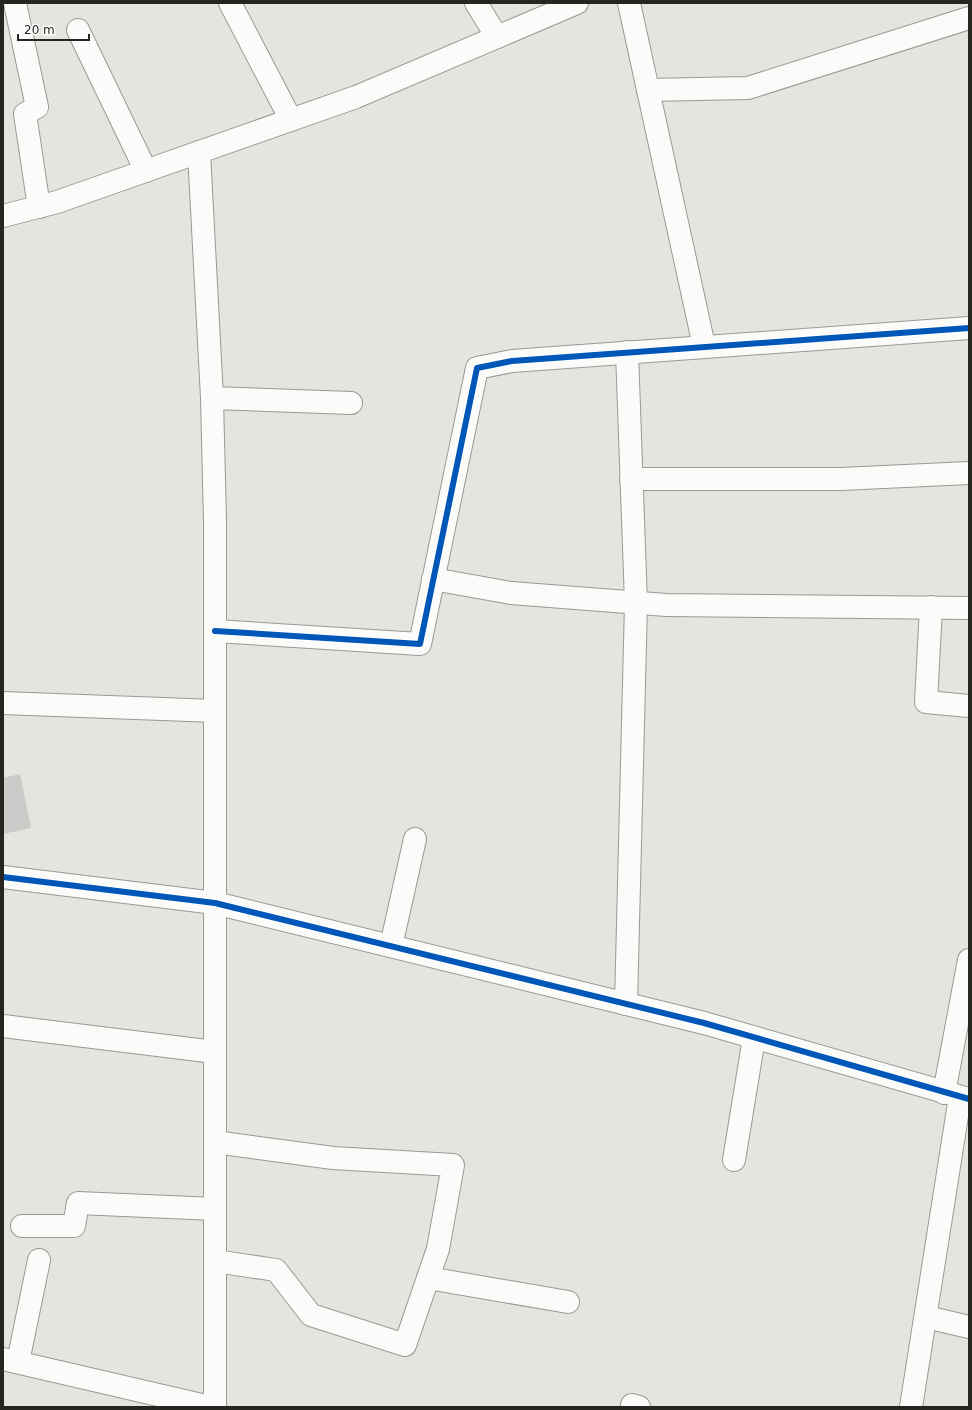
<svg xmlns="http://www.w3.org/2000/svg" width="972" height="1410" font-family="'DejaVu Sans',sans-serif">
<rect width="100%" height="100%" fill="#e5e4de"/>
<!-- building -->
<polygon fill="#cccbc9" points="20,774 31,828 3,834 3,778"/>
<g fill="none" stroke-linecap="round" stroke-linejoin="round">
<defs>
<g id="minor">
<polyline points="15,3 37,107 25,114 39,207"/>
<polyline points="230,3 291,120"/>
<polyline points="476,3 497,37"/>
<polyline points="629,3 704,346"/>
<polyline points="78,30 146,171"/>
<polyline points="648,90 748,88 969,18"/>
<polyline points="212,398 351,403"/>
<polyline points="631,479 841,479 969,473"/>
<polyline points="433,579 511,593 666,605 969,608"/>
<polyline points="931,607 926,702 969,706"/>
<polyline points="215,631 420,644 477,368 512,361 969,328"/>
<polyline points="3,703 215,711"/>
<polyline points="3,877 215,903 704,1023 969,1099"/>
<polyline points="391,946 415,839"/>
<polyline points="626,1004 636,603 627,352"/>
<polyline points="3,1026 215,1052"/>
<polyline points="944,1093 969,960"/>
<polyline points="215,1142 333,1158 453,1165 438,1249 405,1345 311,1315 276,1270 215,1261"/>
<polyline points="734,1160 754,1038"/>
<polyline points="22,1226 74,1226 78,1203 215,1209"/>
<polyline points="428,1278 568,1302"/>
<polyline points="926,1317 969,1327"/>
<polyline points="3,1359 210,1407"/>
<polyline points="18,1362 39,1260"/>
<polyline points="632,1405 639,1407"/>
<polyline points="911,1407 960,1097"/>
</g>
<g id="major">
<polyline points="199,152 212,398 215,521 215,1407"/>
<polyline points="3,216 57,202 356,97 577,3"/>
</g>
</defs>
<!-- minor casing -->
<use href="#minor" stroke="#9a9995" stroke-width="24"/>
<!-- major casing -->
<use href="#major" stroke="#9a9995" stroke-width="24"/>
<!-- minor -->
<use href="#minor" stroke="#fbfbfa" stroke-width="22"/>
<!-- major -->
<use href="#major" stroke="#fbfbfa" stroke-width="22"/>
<defs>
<g id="cycleway">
<polyline points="215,631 420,644 477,368 512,361 969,328"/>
<polyline points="3,877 215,903 704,1023 969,1099"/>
</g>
</defs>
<!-- cycleway casing -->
<use href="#cycleway" stroke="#fff" stroke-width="8"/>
<!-- cycleway -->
<use href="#cycleway" stroke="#0057b8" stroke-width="6"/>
</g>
<!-- border -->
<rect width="972" height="1410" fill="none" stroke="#272522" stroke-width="8"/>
<!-- scale -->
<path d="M18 34v6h71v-6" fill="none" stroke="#272522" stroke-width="2"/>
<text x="24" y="34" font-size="12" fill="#272522" stroke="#ffffff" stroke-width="3" paint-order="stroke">20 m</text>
</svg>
